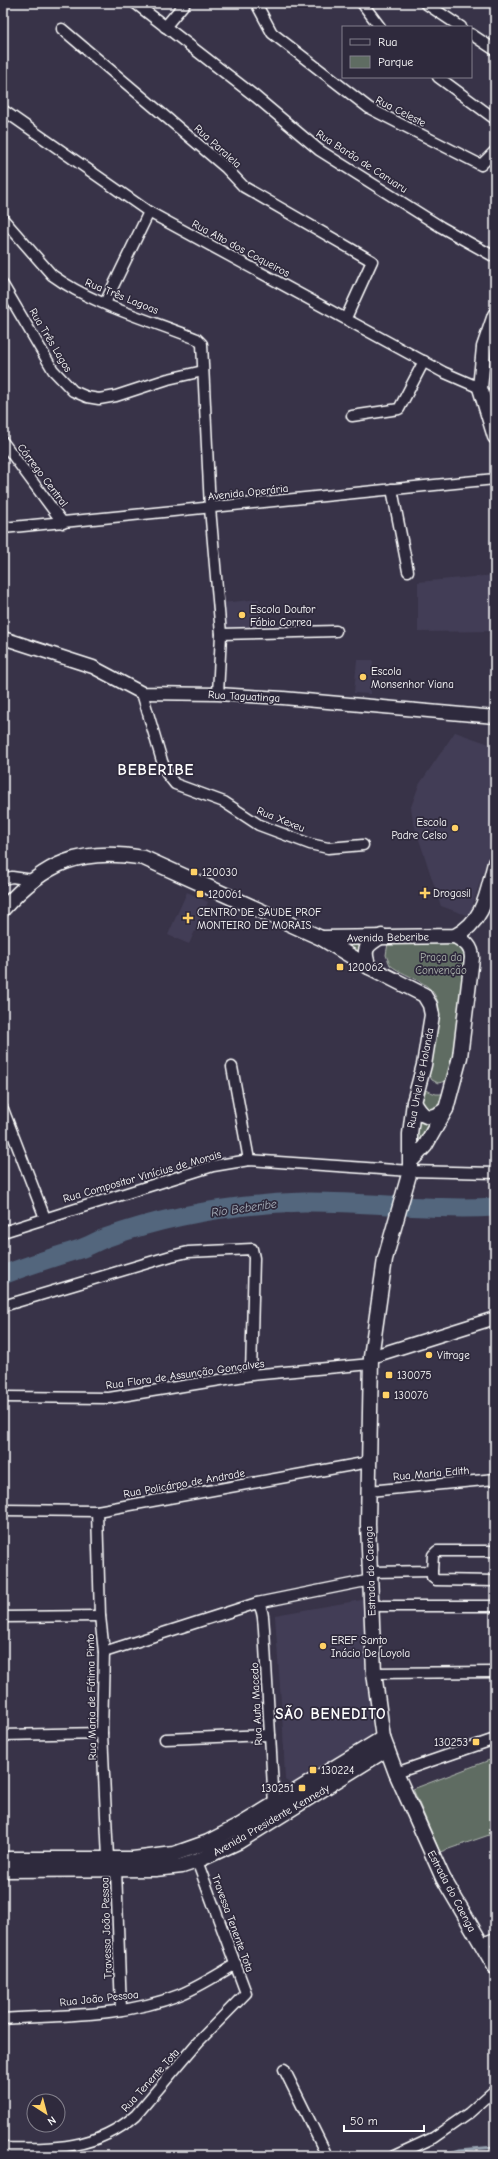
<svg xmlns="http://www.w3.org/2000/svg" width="498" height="2159" font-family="'Comic Neue',sans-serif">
<rect width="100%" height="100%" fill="#383348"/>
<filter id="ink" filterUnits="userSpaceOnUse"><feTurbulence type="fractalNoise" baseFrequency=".025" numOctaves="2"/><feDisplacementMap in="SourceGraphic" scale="8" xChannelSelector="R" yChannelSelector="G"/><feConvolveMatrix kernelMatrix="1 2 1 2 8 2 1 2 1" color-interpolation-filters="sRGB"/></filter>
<g filter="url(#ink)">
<!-- built -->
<g fill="#433e56">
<polygon points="489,357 495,358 495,413 490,389"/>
<polygon points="495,575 495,631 418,632 418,582"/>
<polygon points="259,599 263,627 223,630 222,603"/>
<polygon points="357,660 373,660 370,694 354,693"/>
<polygon points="455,732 495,746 495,835 469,916 441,906 413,821 411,807 419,785"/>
<polygon points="187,892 208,902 189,944 168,935"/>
<polygon points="367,1599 372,1735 300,1781 290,1783 285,1780 283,1730 275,1615"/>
</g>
<!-- green -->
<g fill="#5f6c62" stroke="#afb6b0">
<path d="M447,940L459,946L465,956L454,1054L447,1081L438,1083L432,1080L428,1073L439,1012C439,981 409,980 390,965L386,955L388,943Z"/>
<polygon points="342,942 375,945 373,960 343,947"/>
<polygon points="422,1089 436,1094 445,1094 415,1147"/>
<polygon points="495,1758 495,1833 440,1852 413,1789"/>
</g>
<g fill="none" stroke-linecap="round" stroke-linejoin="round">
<!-- stream -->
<polyline stroke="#97a3b1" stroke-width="3" points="440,2156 460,2150 495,2147"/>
<!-- river -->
<path stroke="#52667d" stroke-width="19" d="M3,1275C28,1265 54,1257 80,1249C89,1246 97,1241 105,1238C169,1215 237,1204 304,1202C368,1201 431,1211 495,1207"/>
<defs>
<g id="minor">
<polyline points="135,3 256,97 319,150 441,227 495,257"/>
<polyline points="256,3 272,33 369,108 481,165 495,151"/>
<polyline points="362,3 380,27"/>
<polyline points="425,3 461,27"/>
<polyline points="165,27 185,3"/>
<polyline points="62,29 226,168 244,187 372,261 346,318"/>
<polyline points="471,34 495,50"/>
<polyline points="438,77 495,119"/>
<polyline points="3,110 149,212 443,372 480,388"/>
<path d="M3,219L52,275C93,305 150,320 197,339L202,344L210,508L221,634L218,694"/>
<polyline points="3,285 53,370 73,391 87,397 99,399 116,396 168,379 203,371"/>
<polyline points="105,303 149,212"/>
<polyline points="352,416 399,409 424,361"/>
<polyline points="3,442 63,523"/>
<polyline points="392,489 408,571"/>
<polyline points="3,528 495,479"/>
<polyline points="221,634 336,631"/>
<polyline points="142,693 162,761 167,774 175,784 224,802 259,825 310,844 328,848 363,845"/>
<polyline points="3,879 12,877 33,880"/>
<polyline points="232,1067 249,1160"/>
<polyline points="3,1109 45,1218"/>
<polyline points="3,1232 213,1166 249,1160 410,1171 495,1173"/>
<polyline points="3,1306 171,1256 188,1252 252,1249 254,1258 251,1375"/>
<polyline points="3,1397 109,1398 251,1375 371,1364"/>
<polyline points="369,1491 495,1479"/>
<polyline points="3,1510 97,1511 369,1462"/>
<polyline points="97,1511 100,1616 104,1652 102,1733 108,1858"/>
<polyline points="432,1571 432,1577 436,1580 495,1581"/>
<polyline points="371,1572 432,1571 433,1555 437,1551 495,1551"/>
<polyline points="257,1603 371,1580"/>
<polyline points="372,1606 495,1606"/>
<polyline points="3,1617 100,1616"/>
<path d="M104,1652L257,1603C264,1609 263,1620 264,1629L274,1805"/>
<polyline points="374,1673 495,1672"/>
<polyline points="3,1735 102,1733"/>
<polyline points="165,1739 270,1735"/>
<polyline points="396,1773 495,1739"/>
<polyline points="116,1869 121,2010"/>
<polyline points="480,1944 495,1938"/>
<path d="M3,2019C61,2015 124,2017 179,1995C199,1987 217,1975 236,1964"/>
<polyline points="284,2069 327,2156"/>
<path d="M3,2148C53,2149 96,2150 136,2115L198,2042L246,1993L197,1861"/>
<polyline points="394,2156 433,2138 469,2113 495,2090"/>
</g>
<g id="tertiary">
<polyline points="3,638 93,667 142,693 218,694 283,698 495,717"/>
<polyline points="371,1357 495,1318"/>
</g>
<g id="secondary">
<polyline points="495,315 484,347 480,388 495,437"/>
<path d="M3,909C45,862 81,847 144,858L321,938L369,967L424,995L430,1005L432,1015L430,1027L424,1065L414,1102L410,1134V1171L385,1259L371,1357L368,1524L374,1673L383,1738L396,1773L443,1878L495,1967"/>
<path d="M322,938L455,936C485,921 487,892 495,863"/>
<path d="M369,967C362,948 366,946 382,936"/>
<path d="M414,1102C423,1119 430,1121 446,1109"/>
<path d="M411,1161L425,1146L446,1109L460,1057L472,958C472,946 465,942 455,936"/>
<polyline points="3,1859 133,1859 174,1854 208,1842 237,1827 383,1738"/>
<polyline points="3,1870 155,1869 182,1866 197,1861 238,1842 387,1749"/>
</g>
</defs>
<!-- minor casing -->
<use href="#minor" stroke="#fff" stroke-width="13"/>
<!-- tertiary casing -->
<use href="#tertiary" stroke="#fff" stroke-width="15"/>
<!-- secondary casing -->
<use href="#secondary" stroke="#fff" stroke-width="17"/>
<!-- minor -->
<use href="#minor" stroke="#2f2a3d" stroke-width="10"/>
<!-- tertiary -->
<use href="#tertiary" stroke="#2f2a3d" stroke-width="12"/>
<!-- secondary -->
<use href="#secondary" stroke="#2f2a3d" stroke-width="14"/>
</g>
</g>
<!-- markers -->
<g fill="#ffd166" stroke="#2f2a3d" stroke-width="1.5">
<circle cx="242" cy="615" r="4"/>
<circle cx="363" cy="677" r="4"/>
<circle cx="455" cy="828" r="4"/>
<rect x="190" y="868" width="8" height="8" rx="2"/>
<path d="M423 887h4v4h4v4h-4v4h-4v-4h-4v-4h4z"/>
<rect x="196" y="890" width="8" height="8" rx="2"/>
<path d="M186 912h4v4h4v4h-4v4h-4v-4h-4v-4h4z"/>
<rect x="336" y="963" width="8" height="8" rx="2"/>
<circle cx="429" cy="1355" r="4"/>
<rect x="385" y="1371" width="8" height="8" rx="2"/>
<rect x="382" y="1391" width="8" height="8" rx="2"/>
<circle cx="323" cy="1646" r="4"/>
<rect x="472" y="1738" width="8" height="8" rx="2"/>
<rect x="309" y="1766" width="8" height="8" rx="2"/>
<rect x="298" y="1784" width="8" height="8" rx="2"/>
</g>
<g text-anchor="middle" stroke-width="3.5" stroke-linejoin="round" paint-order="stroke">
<!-- street labels -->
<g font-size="11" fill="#fff" stroke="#2f2a3d">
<text transform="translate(401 111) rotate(27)" y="4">Rua Celeste</text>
<text transform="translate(218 146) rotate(42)" y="4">Rua Paralela</text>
<text transform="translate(362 161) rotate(33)" y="4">Rua Barão de Caruaru</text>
<text transform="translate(241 248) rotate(28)" y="4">Rua Alto dos Coqueiros</text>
<text transform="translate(122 296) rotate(22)" y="4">Rua Três Lagoas</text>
<text transform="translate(51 340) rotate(59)" y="4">Rua Três Lagos</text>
<text transform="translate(43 475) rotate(53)" y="4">Córrego Central</text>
<text transform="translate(248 492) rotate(-6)" y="4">Avenida Operária</text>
<text transform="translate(244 696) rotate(3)" y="4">Rua Taguatinga</text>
<text transform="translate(281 819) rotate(22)" y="4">Rua Xexeu</text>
<text transform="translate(388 937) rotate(-1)" y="4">Avenida Beberibe</text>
<text transform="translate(420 1078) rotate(-79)" y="4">Rua Uriel de Holanda</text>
<text transform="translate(142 1176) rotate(-16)" y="4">Rua Compositor Vinícius de Morais</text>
<text transform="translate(185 1374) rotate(-8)" y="4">Rua Flora de Assunção Gonçalves</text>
<text transform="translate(431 1473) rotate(-5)" y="4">Rua Maria Edith</text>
<text transform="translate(184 1483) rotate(-10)" y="4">Rua Policárpo de Andrade</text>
<text transform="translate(370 1571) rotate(-92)" y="4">Estrada do Caenga</text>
<text transform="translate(91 1697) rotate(-91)" y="4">Rua Maria de Fátima Pinto</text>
<text transform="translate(256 1704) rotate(-93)" y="4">Rua Auta Macedo</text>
<text transform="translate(271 1820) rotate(-30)" y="4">Avenida Presidente Kennedy</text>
<text transform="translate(452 1891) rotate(62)" y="4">Estrada do Caenga</text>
<text transform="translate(233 1923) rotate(70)" y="4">Travessa Tenente Tota</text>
<text transform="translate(106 1928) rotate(-92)" y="4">Travessa João Pessoa</text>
<text transform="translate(99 1998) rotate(-6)" y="4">Rua João Pessoa</text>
<text transform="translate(150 2080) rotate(-48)" y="4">Rua Tenente Tota</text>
</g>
<!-- poi labels -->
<g font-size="11" fill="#fff" stroke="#2f2a3d" text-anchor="start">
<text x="250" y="613">Escola Doutor<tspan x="250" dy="13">Fábio Correa</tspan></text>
<text x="371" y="675">Escola<tspan x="371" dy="13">Monsenhor Viana</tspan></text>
<text x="447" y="826" text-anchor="end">Escola<tspan x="447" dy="13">Padre Celso</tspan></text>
<text x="202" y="876">120030</text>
<text x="433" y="897">Drogasil</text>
<text x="208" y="898">120061</text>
<text x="197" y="916">CENTRO DE SAUDE PROF<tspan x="197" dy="13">MONTEIRO DE MORAIS</tspan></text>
<text x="348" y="971">120062</text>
<text x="437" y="1359">Vitrage</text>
<text x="397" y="1379">130075</text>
<text x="394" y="1399">130076</text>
<text x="331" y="1644">EREF Santo<tspan x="331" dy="13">Inácio De Loyola</tspan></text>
<text x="468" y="1746" text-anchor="end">130253</text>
<text x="321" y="1774">130224</text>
<text x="294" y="1792" text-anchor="end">130251</text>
</g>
<!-- park labels -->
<g font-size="11" fill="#afb6b0" stroke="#2f2a3d">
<text x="441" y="961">Praça da<tspan x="441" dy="13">Convenção</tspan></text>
</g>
<!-- water labels -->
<g font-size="12" font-style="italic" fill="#b1bac4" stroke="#2f2a3d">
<text transform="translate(244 1208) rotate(-8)" y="4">Rio Beberibe</text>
</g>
<!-- district labels -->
<g font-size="15" font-weight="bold" letter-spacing="1" fill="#fff" stroke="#2f2a3d">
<text x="156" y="775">BEBERIBE</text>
<text x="331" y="1719">SÃO BENEDITO</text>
</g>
</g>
<!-- margin -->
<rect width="498" height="2159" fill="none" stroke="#2f2a3d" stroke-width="16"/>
<rect x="8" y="8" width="482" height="2143" fill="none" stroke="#fff" stroke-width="1.5" filter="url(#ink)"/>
<!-- legend -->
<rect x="342" y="26" width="130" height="52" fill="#2f2a3d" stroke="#827f8b"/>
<rect x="350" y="39" width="20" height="6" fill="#2f2a3d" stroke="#827f8b"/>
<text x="378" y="46" font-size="12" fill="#ffffff">Rua</text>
<rect x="350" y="56" width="20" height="12" fill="#5f6c62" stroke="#827f8b"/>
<text x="378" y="66" font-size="12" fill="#ffffff">Parque</text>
<!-- north arrow -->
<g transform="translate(46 2113) rotate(144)"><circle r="19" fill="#2f2a3d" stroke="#827f8b"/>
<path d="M0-3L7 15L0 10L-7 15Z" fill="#ffd166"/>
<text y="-6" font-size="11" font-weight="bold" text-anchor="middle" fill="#ffffff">N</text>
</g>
<!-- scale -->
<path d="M344 2125v6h80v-6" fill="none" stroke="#ffffff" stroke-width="2"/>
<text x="350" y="2125" font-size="12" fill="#ffffff" stroke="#2f2a3d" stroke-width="3" paint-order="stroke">50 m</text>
</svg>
